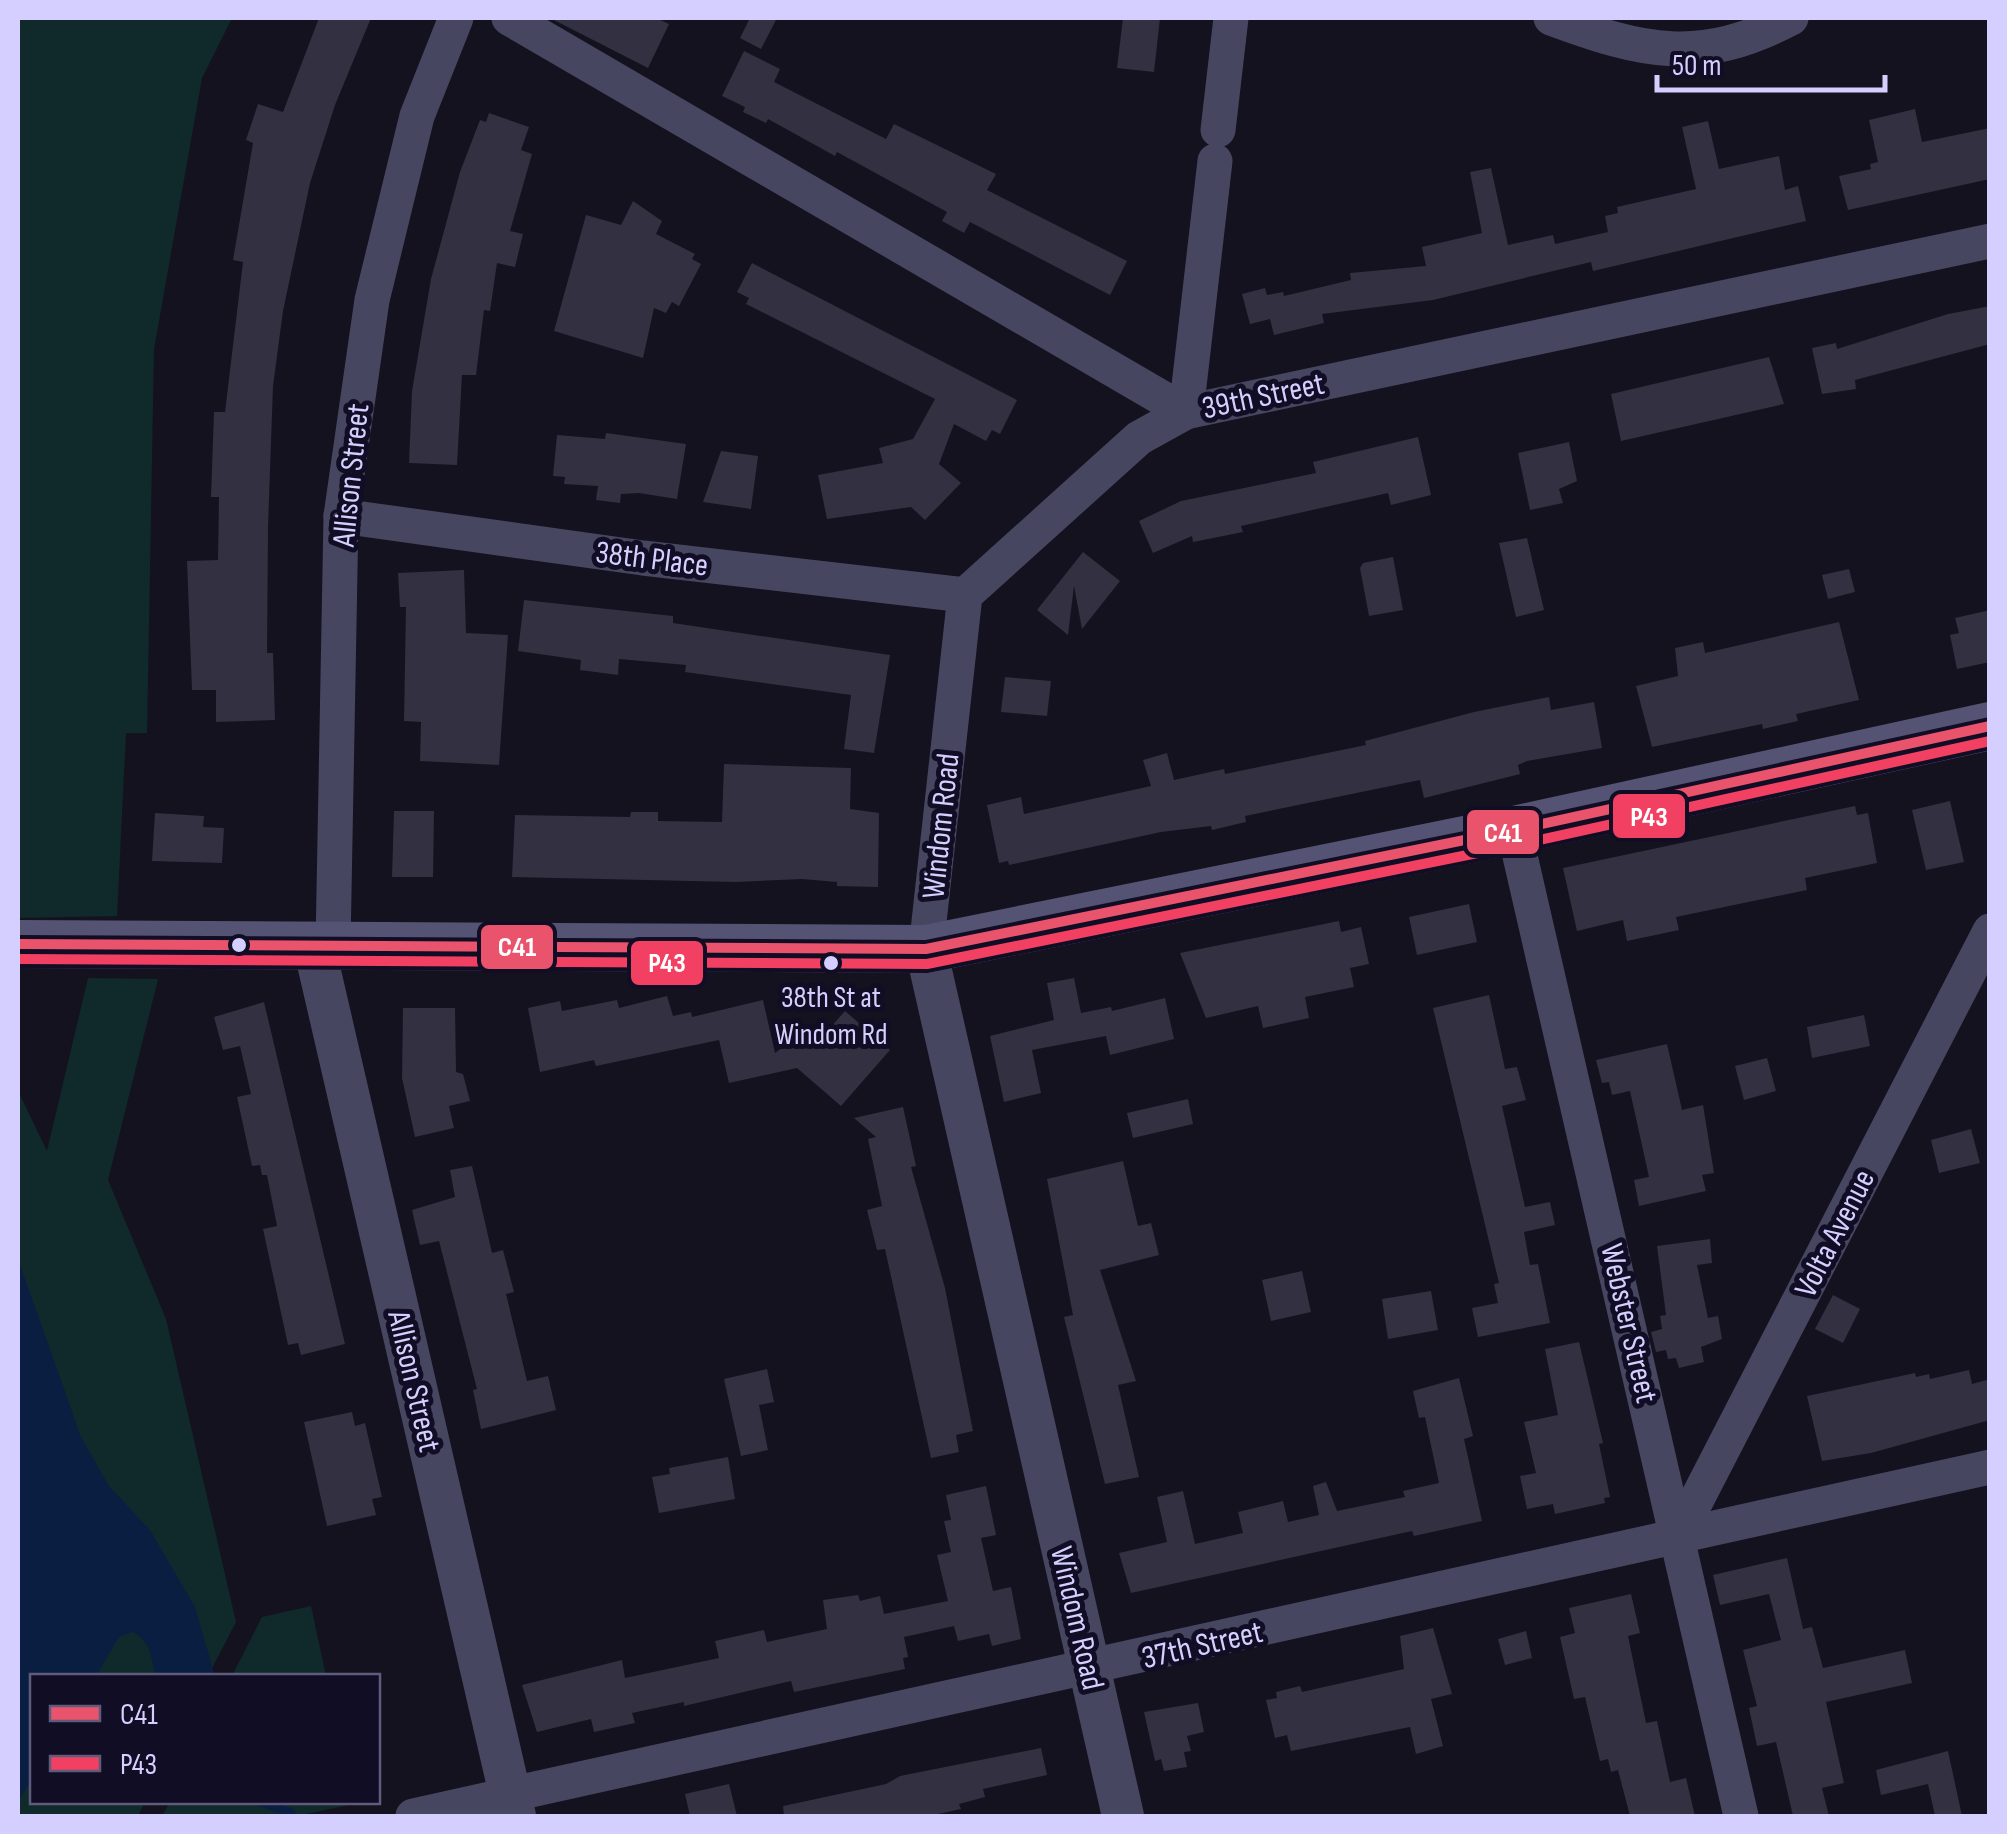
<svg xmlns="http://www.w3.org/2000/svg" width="2007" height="1834" font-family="'Sofia Sans Condensed',sans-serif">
<rect width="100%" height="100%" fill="#14121f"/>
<!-- green -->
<g fill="#102a2b">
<polygon points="18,18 232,18 202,78 154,349 147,733 126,733 117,916 18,918"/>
<polygon points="88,978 158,979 108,1180 166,1319 236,1622 208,1676 32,1676 32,1802 145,1802 138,1816 18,1816 18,1091 47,1151"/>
<polygon points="311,1606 326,1676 232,1676 262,1617"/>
<polygon points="170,1802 353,1802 354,1804 296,1816 162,1816"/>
</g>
<!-- water -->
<path fill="#0a1e42" d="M18,1259L81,1437L109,1486L150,1530L195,1607L215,1676H155C152,1659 150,1639 132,1632L119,1637L96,1676H32V1779L18,1802Z"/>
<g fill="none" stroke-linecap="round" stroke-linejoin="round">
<!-- stream -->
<polyline stroke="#0a1e42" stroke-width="9" points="262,1802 291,1813"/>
</g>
<!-- building -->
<g fill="#323041">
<polygon points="319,18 371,18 335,105 310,183 283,311 273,386 268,527 267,653 273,653 275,720 216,722 216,690 192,690 187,561 218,560 219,497 211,497 214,412 225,412 243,262 233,260 253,143 246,140 258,104 283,112"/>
<polygon points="550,18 656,18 669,24 648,68"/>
<polygon points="750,18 777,18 761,49 740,38"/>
<polygon points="1123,18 1160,18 1154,72 1117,68"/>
<polygon points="744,51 780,69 774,82 886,139 894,124 996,174 987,190 1127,261 1110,295 970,222 964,233 942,221 947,212 837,152 835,156 768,119 766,123 743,112 745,107 722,96"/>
<polygon points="1915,109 1922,142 1990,128 1990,179 1848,210 1839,176 1871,169 1870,164 1878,162 1869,120"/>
<polygon points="489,113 529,127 521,150 532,154 510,231 523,234 515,267 497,263 490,311 484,310 476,375 462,375 457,465 409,463 412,391 431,279 460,172 480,120 486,122"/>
<polygon points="1708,121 1719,169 1779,156 1785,190 1798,186 1806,221 1593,271 1591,262 1433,300 1322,314 1324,323 1274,335 1270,319 1250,324 1242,294 1265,288 1267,295 1283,292 1284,296 1351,280 1350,273 1426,266 1422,247 1482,233 1470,172 1491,168 1508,245 1553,235 1555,244 1608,232 1605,216 1618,213 1617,207 1696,189 1682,127"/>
<polygon points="633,201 662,221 656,234 695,254 692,259 701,264 679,306 672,302 666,313 654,308 643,358 554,331 586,215 621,225"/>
<polygon points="752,263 1017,400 1000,434 992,430 986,441 954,424 939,464 961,483 925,520 911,507 827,519 818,475 883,463 879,448 913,439 935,399 746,304 749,298 737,292"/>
<polygon points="1990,306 1990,344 1855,380 1856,389 1822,394 1812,348 1836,343 1837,349 1948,314"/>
<polygon points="1769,357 1784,404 1621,441 1611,394"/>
<polygon points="606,433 686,444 677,499 639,493 621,494 620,503 596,500 598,486 564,484 565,477 553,476 557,435 605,439"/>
<polygon points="1418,437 1431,495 1391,505 1388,493 1241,526 1243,532 1193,542 1192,536 1153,553 1139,521 1181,501 1316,473 1313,462"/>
<polygon points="1569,442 1577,481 1559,489 1563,503 1530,510 1518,453"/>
<polygon points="721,451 758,456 751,509 703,502"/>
<polygon points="1527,538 1544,610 1516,617 1499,543"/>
<polygon points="1083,552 1120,581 1082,629 1074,586 1068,635 1037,610"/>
<polygon points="1393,557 1403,610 1369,616 1360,568 1363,563"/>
<polygon points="1849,569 1855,592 1828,599 1822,575"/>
<polygon points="464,570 466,633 508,635 499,765 420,761 421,722 404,721 406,607 400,607 398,573"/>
<polygon points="524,600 673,616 673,623 890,655 874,753 844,749 851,695 685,672 686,665 619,659 618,675 580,670 581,660 518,651"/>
<polygon points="1990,610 1990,662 1957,669 1950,635 1959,633 1955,618"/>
<polygon points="1839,622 1859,700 1796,714 1798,721 1763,729 1762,724 1652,747 1636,686 1678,676 1675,648 1703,642 1705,653"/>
<polygon points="1005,677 1051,681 1047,716 1001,712"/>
<polygon points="1549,697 1551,710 1594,702 1602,748 1527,761 1518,765 1520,774 1424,798 1420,780 1245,816 1246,822 1212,830 1211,826 1161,832 1009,865 1008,861 999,863 987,805 1021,797 1024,814 1151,786 1143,760 1167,753 1174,780 1224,769 1225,774 1366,745 1365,741 1474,712"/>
<polygon points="724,764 851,768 850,809 879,813 878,887 837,886 837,882 802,879 736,882 512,877 515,815 630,817 631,812 658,812 658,821 722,822"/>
<polygon points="1950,801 1964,862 1926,870 1912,810"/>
<polygon points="1855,806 1857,815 1868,813 1877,863 1805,878 1807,890 1676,917 1679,930 1627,941 1623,920 1577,931 1563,868"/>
<polygon points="394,811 434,811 433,877 392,877"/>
<polygon points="155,813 204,816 203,827 224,828 222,863 152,861"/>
<polygon points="1469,904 1477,942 1417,955 1409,917"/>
<polygon points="1339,921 1341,932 1361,927 1369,964 1350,968 1354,987 1305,997 1309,1018 1263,1028 1258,1006 1206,1018 1180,953"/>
<polygon points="1074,978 1081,1013 1111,1007 1112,1011 1165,998 1174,1039 1110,1055 1106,1036 1032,1050 1041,1093 1004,1102 990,1036 1054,1020 1047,983"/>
<polygon points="1489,995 1505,1069 1517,1067 1526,1100 1502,1106 1525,1207 1550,1202 1555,1225 1524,1232 1530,1265 1538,1264 1550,1323 1478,1337 1472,1308 1498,1303 1494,1284 1499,1283 1433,1008"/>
<polygon points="667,996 673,1016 691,1012 692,1017 763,1000 775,1053 803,1032 814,1046 845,1011 890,1050 841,1106 797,1068 729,1083 719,1040 596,1066 594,1060 540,1072 528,1008 560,1001 562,1011 617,1000 619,1008"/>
<polygon points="264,1002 345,1344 301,1355 298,1343 288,1345 263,1229 277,1226 267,1175 262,1175 260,1165 252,1166 237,1097 251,1094 240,1046 223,1050 214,1017"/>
<polygon points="403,1008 455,1008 456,1072 463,1074 470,1101 449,1106 454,1128 415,1137 402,1078"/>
<polygon points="1864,1015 1870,1046 1812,1058 1807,1027"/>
<polygon points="1667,1044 1682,1110 1703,1105 1714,1173 1702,1175 1706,1191 1639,1206 1634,1180 1649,1177 1630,1091 1612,1095 1609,1082 1602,1083 1596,1060"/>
<polygon points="1767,1058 1776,1091 1744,1100 1735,1066"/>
<polygon points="1188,1099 1193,1124 1133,1138 1127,1113"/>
<polygon points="903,1107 916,1166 911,1167 945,1288 973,1431 956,1435 959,1452 931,1458 885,1249 877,1250 867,1210 882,1206 868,1139 876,1137 854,1118"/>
<polygon points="1971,1129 1980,1163 1939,1173 1931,1140"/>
<polygon points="1123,1161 1138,1226 1151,1223 1159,1255 1100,1270 1136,1381 1118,1385 1139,1477 1105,1484 1064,1317 1073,1315 1047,1179"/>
<polygon points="472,1166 492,1253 503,1250 514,1292 506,1294 527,1381 548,1376 556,1410 481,1429 473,1390 477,1389 439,1241 420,1245 412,1210 455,1197 450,1170"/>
<polygon points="1710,1239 1712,1263 1697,1265 1708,1318 1718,1316 1722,1339 1701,1347 1704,1362 1679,1368 1676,1358 1668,1359 1666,1350 1656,1352 1651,1332 1662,1329 1660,1316 1666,1315 1657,1246"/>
<polygon points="1302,1271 1311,1312 1271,1321 1262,1280"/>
<polygon points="1431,1291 1438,1330 1388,1339 1382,1299"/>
<polygon points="1833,1295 1860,1309 1843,1343 1815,1329"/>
<polygon points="1579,1342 1603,1443 1599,1444 1610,1497 1604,1498 1605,1503 1555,1514 1553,1504 1527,1509 1520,1476 1536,1473 1524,1422 1558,1415 1545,1349"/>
<polygon points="767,1369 774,1402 759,1405 768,1450 741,1456 724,1379"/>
<polygon points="1969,1370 1972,1384 1990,1379 1990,1420 1871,1453 1822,1461 1807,1396 1915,1373 1916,1377 1929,1374 1930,1379"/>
<polygon points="1459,1378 1473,1436 1464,1439 1482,1521 1414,1536 1412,1531 1131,1593 1119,1553 1167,1542 1157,1497 1183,1491 1195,1544 1243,1533 1238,1512 1283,1501 1288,1522 1319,1515 1313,1486 1326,1482 1337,1511 1405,1497 1403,1491 1439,1483 1425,1417 1419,1418 1413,1391"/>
<polygon points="352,1412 355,1426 365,1423 382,1497 372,1499 376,1515 327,1526 304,1422"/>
<polygon points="728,1457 735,1499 659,1513 652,1477 670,1474 669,1468"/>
<polygon points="986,1486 996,1535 981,1538 993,1591 1011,1587 1021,1639 992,1646 989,1634 958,1641 954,1626 904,1637 908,1657 903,1658 905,1669 794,1692 791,1681 684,1706 684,1702 632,1713 635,1723 594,1732 591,1719 537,1732 522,1685 622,1660 625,1678 719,1658 715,1641 764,1630 767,1642 827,1629 823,1600 858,1595 860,1601 880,1596 884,1614 948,1601 937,1555 951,1552 944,1521 951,1520 946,1495"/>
<polygon points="1787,1558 1803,1629 1812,1627 1823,1668 1905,1650 1912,1683 1826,1702 1844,1783 1822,1788 1829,1816 1793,1816 1776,1742 1757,1746 1749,1708 1757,1706 1743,1650 1781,1640 1769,1594 1720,1605 1713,1575"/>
<polygon points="1631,1594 1640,1633 1628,1636 1646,1723 1657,1721 1670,1782 1686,1778 1695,1816 1630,1816 1618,1770 1611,1772 1608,1759 1600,1761 1585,1697 1574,1699 1560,1637 1575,1633 1569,1608"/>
<polygon points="1433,1628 1452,1694 1431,1699 1443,1746 1416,1754 1410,1727 1291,1751 1287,1735 1275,1738 1266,1700 1277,1698 1276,1692 1300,1686 1302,1692 1404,1669 1400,1636"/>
<polygon points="1526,1631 1532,1658 1505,1665 1498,1639"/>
<polygon points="1198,1703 1204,1732 1187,1736 1191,1751 1184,1752 1187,1767 1164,1771 1161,1759 1155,1761 1144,1712"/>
<polygon points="1041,1748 1047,1775 983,1789 985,1797 959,1804 961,1809 929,1816 784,1816 783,1806 886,1784 900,1776"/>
<polygon points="1948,1751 1962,1816 1935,1816 1928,1784 1881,1795 1876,1770"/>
<polygon points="729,1784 737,1816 690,1816 685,1794"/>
</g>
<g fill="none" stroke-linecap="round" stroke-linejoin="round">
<!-- minor -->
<g stroke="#474660" stroke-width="35">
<polyline points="509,18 1186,412 1990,241"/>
<path d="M1551,18C1643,52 1700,66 1791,18"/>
<polyline points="1218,130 1231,18"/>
<polyline points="341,516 643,558 965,595"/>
<polyline points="1514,830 1741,1816"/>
<polyline points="333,946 341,516 372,300 417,116 456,18"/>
<polyline points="926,949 965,595 1139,438 1186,412 1215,161"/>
<polyline points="1679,1534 1990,931"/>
<polyline points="413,1816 1990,1467"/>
</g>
<!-- tertiary -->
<g stroke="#474660" stroke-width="42">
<polyline points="314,946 515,1816"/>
<polyline points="926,949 1123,1816"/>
</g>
<!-- secondary -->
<polyline stroke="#555373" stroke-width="48" points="18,944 926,949 1514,830 1990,726"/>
<defs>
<polyline id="bus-1" points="18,944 926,949 1514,830 1990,726"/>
<polyline id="bus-2" points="18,959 927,964 1517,845 1990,741"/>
</defs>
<!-- bus-1 casing -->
<use href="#bus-1" stroke="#110d24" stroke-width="18"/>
<!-- bus-2 casing -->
<use href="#bus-2" stroke="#110d24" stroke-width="18"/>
<!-- bus-1 -->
<use href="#bus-1" stroke="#e9536b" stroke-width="10"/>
<!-- bus-2 -->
<use href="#bus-2" stroke="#f24062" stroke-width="10"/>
</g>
<!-- markers -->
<g fill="#d5cfff" stroke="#110d24" stroke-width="4">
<circle cx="239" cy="945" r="9"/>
<circle cx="831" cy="963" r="9"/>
</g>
<g text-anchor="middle" stroke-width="10" stroke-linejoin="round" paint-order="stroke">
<!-- bus labels -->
<g font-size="30" fill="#d5cfff" stroke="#110d24">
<text x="831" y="1007">38th St at<tspan x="831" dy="37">Windom Rd</tspan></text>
</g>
<!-- street labels -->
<g font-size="32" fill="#d5cfff" stroke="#110d24">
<text transform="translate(1263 395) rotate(-12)" y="11">39th Street</text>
<text transform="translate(350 475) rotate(-84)" y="11">Allison Street</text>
<text transform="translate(652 558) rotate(7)" y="11">38th Place</text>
<text transform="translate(940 826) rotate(-84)" y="11">Windom Road</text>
<text transform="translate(1834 1233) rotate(-63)" y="11">Volta Avenue</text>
<text transform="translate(1630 1323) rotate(77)" y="11">Webster Street</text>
<text transform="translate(415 1381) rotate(77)" y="11">Allison Street</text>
<text transform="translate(1078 1618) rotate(77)" y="11">Windom Road</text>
<text transform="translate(1202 1644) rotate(-13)" y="11">37th Street</text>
</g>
</g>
<g stroke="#110d24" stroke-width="4">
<rect x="1611" y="792" width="76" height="48" rx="10" fill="#f24062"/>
<rect x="1465" y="808" width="76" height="48" rx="10" fill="#e9536b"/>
<rect x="479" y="923" width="76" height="48" rx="10" fill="#e9536b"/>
<rect x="629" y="939" width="76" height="48" rx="10" fill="#f24062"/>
</g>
<g font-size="28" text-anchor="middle" font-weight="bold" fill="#fff">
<text x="1649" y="826">P43</text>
<text x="1503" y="842">C41</text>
<text x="517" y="956">C41</text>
<text x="667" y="972">P43</text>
</g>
<!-- border -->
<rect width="2007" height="1834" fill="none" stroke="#d5cfff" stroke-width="40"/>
<!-- legend -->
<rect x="30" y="1674" width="350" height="130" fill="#110d24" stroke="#5f5b7c" stroke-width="2.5"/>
<rect x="50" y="1706" width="50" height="15" fill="#e9536b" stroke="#5f5b7c" stroke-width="2.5"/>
<text x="120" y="1724" font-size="30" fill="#d5cfff">C41</text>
<rect x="50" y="1756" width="50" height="15" fill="#f24062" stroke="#5f5b7c" stroke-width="2.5"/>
<text x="120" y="1774" font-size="30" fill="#d5cfff">P43</text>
<!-- scale -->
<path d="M1657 75v15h228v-15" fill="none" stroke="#d5cfff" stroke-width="5"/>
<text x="1672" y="75" font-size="30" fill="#d5cfff" stroke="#110d24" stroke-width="8" paint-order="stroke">50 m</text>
</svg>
